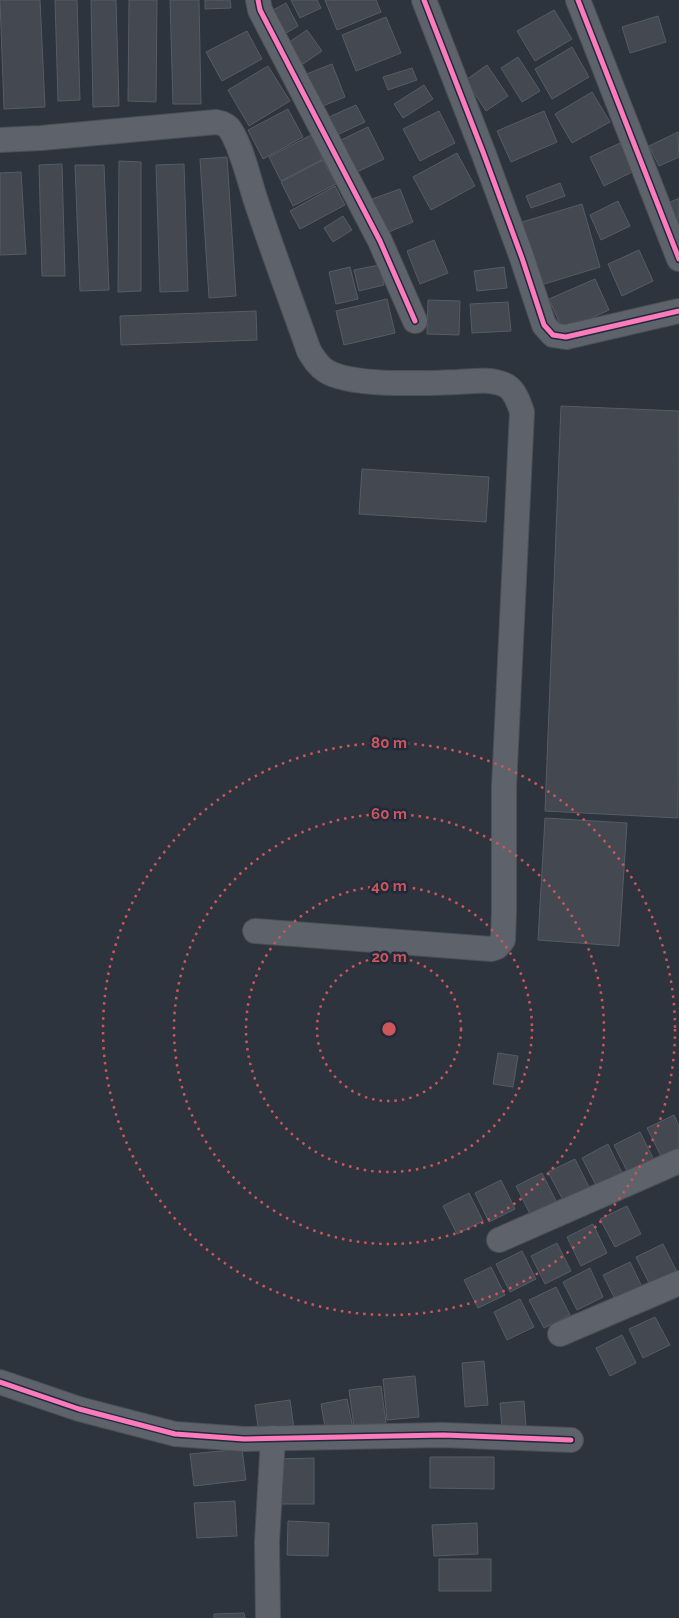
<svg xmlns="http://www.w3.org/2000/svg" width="679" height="1618" font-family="Raleway,sans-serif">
<rect width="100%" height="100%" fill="#2e343e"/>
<!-- building -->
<g fill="#434851" stroke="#565c65">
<polygon points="0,0 40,0 45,107 4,109"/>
<polygon points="55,0 77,0 80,100 58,101"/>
<polygon points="91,0 116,0 119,106 93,107"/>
<polygon points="129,0 157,0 156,102 128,101"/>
<polygon points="170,0 199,0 201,104 173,104"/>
<polygon points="205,0 230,0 231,8 205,9"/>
<polygon points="291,0 317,0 321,8 300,18"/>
<polygon points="325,0 376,0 381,12 337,30"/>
<polygon points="286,3 298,26 278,38 264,15"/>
<polygon points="554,10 572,39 535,61 517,31"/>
<polygon points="658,16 666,42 630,53 622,27"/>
<polygon points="386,17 401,53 356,71 342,35"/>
<polygon points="307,30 322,51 303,64 288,43"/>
<polygon points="247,31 262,59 222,81 206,52"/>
<polygon points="572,47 589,77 552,99 535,69"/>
<polygon points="518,57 540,91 522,102 501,68"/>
<polygon points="332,64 345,97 318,108 304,75"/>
<polygon points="487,65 508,96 486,111 466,80"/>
<polygon points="268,66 290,101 249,126 228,90"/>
<polygon points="412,68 417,80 388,90 383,77"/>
<polygon points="424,85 433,99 403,118 394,104"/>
<polygon points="592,92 610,122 572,143 555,114"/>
<polygon points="356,105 365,122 337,135 329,117"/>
<polygon points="288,109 303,137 263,159 248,130"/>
<polygon points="439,111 455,143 420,161 403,129"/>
<polygon points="544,111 557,142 511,162 497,131"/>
<polygon points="368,127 384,159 357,172 341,140"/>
<polygon points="678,132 679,157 659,166 649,146"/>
<polygon points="311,135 323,159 281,181 269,157"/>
<polygon points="620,143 634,171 604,186 590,157"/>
<polygon points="457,153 475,186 431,210 413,177"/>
<polygon points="227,157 236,296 209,298 200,159"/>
<polygon points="323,160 336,184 293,206 281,182"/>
<polygon points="119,161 141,162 141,291 118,292"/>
<polygon points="62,164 65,276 42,276 39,165"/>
<polygon points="184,164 188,291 160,292 156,165"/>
<polygon points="75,165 104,165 109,290 80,291"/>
<polygon points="21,172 26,254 0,255 0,173"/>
<polygon points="560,183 565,196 531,208 526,196"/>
<polygon points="335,186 345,205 300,229 290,211"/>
<polygon points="400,189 413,222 386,233 372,199"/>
<polygon points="679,198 679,232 666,204"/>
<polygon points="618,201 630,226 601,240 590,215"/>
<polygon points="582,204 600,267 541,285 522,222"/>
<polygon points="343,216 352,230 333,242 324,228"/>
<polygon points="434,240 448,273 420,284 407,251"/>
<polygon points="639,250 653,281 622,296 608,264"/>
<polygon points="379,265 384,285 359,291 354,270"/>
<polygon points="350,267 358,299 336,304 329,272"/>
<polygon points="504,267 507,288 477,291 474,271"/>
<polygon points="595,279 609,310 563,331 549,299"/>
<polygon points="387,299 395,333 344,345 336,311"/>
<polygon points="428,300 460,301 459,335 427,334"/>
<polygon points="508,302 511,331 472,333 470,304"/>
<polygon points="256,311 257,340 121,345 120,316"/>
<polygon points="561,406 679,411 678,818 545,811"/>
<polygon points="362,469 489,477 486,522 359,514"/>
<polygon points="545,818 627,823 619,946 538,940"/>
<polygon points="498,1053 518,1056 513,1087 493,1084"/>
<polygon points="674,1115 679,1126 679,1147 661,1156 647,1128"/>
<polygon points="640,1132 654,1160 628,1173 614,1145"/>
<polygon points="608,1144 622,1173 596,1185 582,1158"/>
<polygon points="575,1159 589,1187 563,1200 548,1172"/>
<polygon points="542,1173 556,1201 530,1214 516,1186"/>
<polygon points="501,1180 515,1209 489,1222 475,1193"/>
<polygon points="469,1193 483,1221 457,1234 443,1206"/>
<polygon points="627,1206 641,1234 615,1247 600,1219"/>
<polygon points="593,1224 607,1253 581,1266 567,1237"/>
<polygon points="557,1243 571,1271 545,1284 531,1256"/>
<polygon points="663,1244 677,1272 650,1285 636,1257"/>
<polygon points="522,1251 536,1279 510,1292 496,1264"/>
<polygon points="630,1262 644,1291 617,1303 603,1275"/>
<polygon points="491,1267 505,1295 478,1308 464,1280"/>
<polygon points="590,1268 603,1297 577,1310 563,1282"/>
<polygon points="556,1287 570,1315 544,1328 529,1300"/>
<polygon points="520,1299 534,1327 507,1340 494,1312"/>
<polygon points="655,1317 670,1345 643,1358 629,1329"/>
<polygon points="622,1335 636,1363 610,1376 596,1348"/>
<polygon points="484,1361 488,1405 465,1407 462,1363"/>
<polygon points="415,1376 419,1417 387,1420 383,1379"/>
<polygon points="381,1386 386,1423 354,1427 349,1390"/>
<polygon points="347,1399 353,1428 326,1433 321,1404"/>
<polygon points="290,1400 294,1429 259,1434 255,1405"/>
<polygon points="524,1401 526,1426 502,1428 500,1403"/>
<polygon points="242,1449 246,1480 194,1486 190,1454"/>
<polygon points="430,1457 494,1457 494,1489 430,1488"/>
<polygon points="314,1458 314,1504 275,1504 275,1459"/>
<polygon points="235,1501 237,1536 197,1538 194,1503"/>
<polygon points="288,1521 329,1523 328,1556 287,1555"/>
<polygon points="477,1523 478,1554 434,1556 432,1525"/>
<rect x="439" y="1559" width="52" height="32"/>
<polygon points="244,1613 245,1618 214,1618 214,1614"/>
</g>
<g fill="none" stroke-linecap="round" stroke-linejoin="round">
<defs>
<g id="minor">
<polyline points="258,0 260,10 380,241 415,321"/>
<polyline points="424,0 483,152 522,258 544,325 553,335 566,337 679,311"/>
<polyline points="578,0 679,259"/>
<path d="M0,140L41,138L216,122C222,123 228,125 231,131C243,150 250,185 258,207C274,255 292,303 309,351C314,359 318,366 326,371C351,387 427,383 458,382C474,381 492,378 507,386C515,391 519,403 522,412L504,787V911L503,940L497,947L491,949L255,931"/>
<polyline points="499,1240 679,1161"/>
<polyline points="560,1334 679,1283"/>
<polyline points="0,1382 79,1409 175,1434 244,1439 443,1435 571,1440"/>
<polyline points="268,1618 267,1542 273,1438"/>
</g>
</defs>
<!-- minor casing -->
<use href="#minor" stroke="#4b4f57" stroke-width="26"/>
<!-- minor -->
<use href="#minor" stroke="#5e636b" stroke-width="24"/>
<defs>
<g id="cycleway">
<polyline points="258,0 260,10 380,241 415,321"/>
<polyline points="424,0 483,152 522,258 544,325 553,335 566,337 679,311"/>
<polyline points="578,0 679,259"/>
<polyline points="0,1382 79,1409 175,1434 244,1439 443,1435 571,1440"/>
</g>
</defs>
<!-- cycleway casing -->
<use href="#cycleway" stroke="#202a3a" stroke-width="8"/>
<!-- cycleway -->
<use href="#cycleway" stroke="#fd7abc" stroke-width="5"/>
</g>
<!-- distance rings -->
<g fill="none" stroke="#cd565a" stroke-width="2.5" stroke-dasharray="2.5 5">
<circle cx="389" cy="1029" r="72"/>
<circle cx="389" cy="1029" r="143"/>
<circle cx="389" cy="1029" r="215"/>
<circle cx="389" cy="1029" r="286"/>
</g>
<circle cx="389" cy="1029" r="8" fill="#cd565a" stroke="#202a3a" stroke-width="2.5"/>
<g font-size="15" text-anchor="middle" font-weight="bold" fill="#cd565a" stroke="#202a3a" stroke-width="5" stroke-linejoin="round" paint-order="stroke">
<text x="389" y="748">80 m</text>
<text x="389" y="819">60 m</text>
<text x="389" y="891">40 m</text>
<text x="389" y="962">20 m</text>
</g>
</svg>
